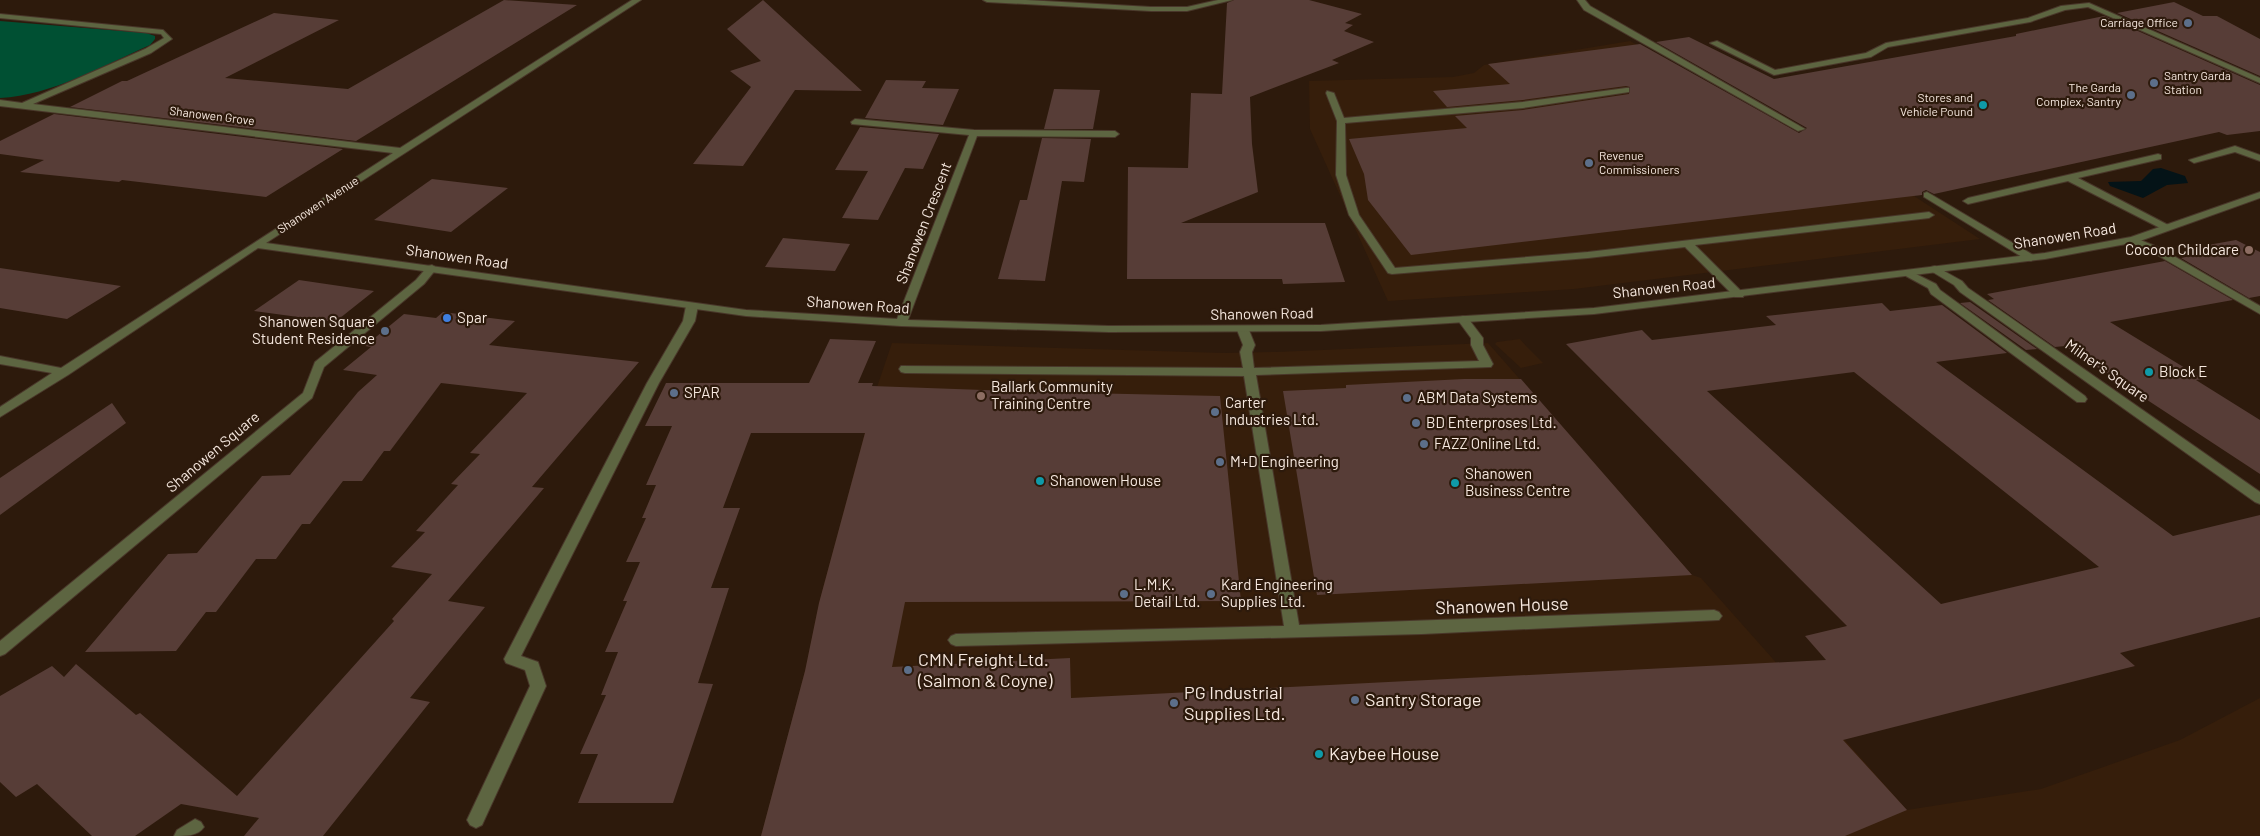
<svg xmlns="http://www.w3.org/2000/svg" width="2260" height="836" font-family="Barlow,sans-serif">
<rect width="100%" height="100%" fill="#2d1a0c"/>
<!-- built -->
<g fill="#361e0b">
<polygon points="1630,41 1914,196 1980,239 1574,289 1388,301 1310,129 1309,81 1453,77 1474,73 1484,65"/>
<polygon points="1520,339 1526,346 1543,363 1521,368 1495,344 1497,342"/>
<polygon points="892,343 1224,353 1276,352 1488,343 1692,575 1701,578 1907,810 2041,789 2180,740 2260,698 2260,836 761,836 805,671 819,603 877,387"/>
</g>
<!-- green -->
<path fill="#005033" d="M0,21L146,33L155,36V39L150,45C102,66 53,95 0,98Z"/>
<!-- water -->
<polygon fill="#041317" points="2161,168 2185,176 2188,183 2167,185 2143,198 2110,186 2108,182 2141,181 2153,169"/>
<!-- building -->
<g fill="#573d37" fill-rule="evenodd">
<polygon points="504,0 577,5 356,141 70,107 122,81 127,81 274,13 339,20 225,78 348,89"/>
<polygon points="763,0 862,91 795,90 743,166 693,164 751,87 730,71 761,61 727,29"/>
<polygon points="1234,0 1309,0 1362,14 1345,23 1353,25 1344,31 1374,42 1332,60 1339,63 1250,97 1252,144 1258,192 1181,223 1325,223 1345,282 1283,284 1282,279 1127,279 1128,167 1188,168 1191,93 1222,94 1227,3"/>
<polygon points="2174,2 2203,16 2217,16 2260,39 2260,76 2117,13"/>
<polygon points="2104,16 2260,85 2260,131 2227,135 2219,132 1934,194 1926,190 1922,192 1922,195 1411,255 1368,200 1364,174 1349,139 1467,128 1455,116 1523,110 1629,94 1630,87 1626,86 1523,100 1447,107 1433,91 1510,84 1488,64 1640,44 1799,133 1807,128 1656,42 1689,37 1774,79 2016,36 2016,34"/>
<polygon points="886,80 926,81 922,88 959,89 943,125 865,118"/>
<polygon points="1054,89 1100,90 1093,129 1044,129"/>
<polygon points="54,114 343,149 266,197 122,180 119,182 20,172 44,160 0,154 0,141"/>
<polygon points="860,127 939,134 923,169 905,168 878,220 842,218 868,171 835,170"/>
<polygon points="1042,138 1091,139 1084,182 1062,181 1045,281 998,279 1020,200 1027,200"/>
<polygon points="432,179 508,188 451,232 374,220"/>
<polygon points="783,238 850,244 835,271 765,267"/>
<polygon points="2236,240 2260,252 2260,296 2249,298 2181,258 2201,254 2191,248"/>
<polygon points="2165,261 2233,300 2110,322 2203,379 2196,380 2260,420 2260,474 2065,346 2055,347 1988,300 1994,299 1987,294"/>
<polygon points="0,268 121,286 67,319 0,308"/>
<polygon points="299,280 374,291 335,322 254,311"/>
<polygon points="1970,302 2037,349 2026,350 1960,303"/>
<path d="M1882,303L1890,311L1942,305L2007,353L1936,362L2173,536L2260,515V617L2120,653L2135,666L1843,740L1907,810L1845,836H761L805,671L819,603L865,433H751L723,508H740L711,588H729L698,683L713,684L673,803H578L598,754H580L606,695H601L618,652H605L627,601H623L640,562H626L646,518H642L656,485H646L672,426H645L666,383H809L830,339L876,341L858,383H873L872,386L1038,392V387L1082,388V393L1220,396L1241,601L905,602L892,667L1070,658L1071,698L1826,660L1805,636L1847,626L1566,344L1642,330L1652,340L1776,325L1766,316ZM1854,372L2099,567L1941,604L1707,391Z"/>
<polygon points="443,312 515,321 489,345 639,362 532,487 544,488 448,601 485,607 410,698 430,702 323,836 244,836 259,818 181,804 135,836 92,836 37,784 16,797 0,782 0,696 52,666 64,677 76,664 136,715 140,713 237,796 394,621 392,619 432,574 391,567 425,532 416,531 458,485 451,484 480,454 470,453 527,393 441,383 390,451 384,451 362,481 343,481 310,524 302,524 276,559 256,559 216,612 206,612 176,651 85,652 168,554 197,553 262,476 290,475 358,392 377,375 343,370 371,347 365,346 404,314 436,318"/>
<polygon points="1464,379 1521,379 1692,575 1317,595 1283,391 1346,388 1346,385"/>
<polygon points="112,403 126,423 0,515 0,478"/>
</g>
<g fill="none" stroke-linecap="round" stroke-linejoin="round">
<defs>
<g id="lane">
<polygon points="1577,0 1585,0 1590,6 1805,129 1798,131 1584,10"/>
<polygon points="2089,3 2260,78 2260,83 2088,7 2065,10 2030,22 1888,47 1871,57 1774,75 1710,43 1717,41 1775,70 1866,53 1886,43 2028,18 2061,6"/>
<polygon points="1626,88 1629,88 1629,92 1523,108 1345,123 1346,175 1359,215 1395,268 1588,252 1929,212 1934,215 1929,218 1695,245 1743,293 1744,295 1743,297 1735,297 1685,247 1588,258 1392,274 1388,273 1349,215 1336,175 1337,121 1326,93 1327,91 1334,93 1344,118 1523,102"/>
<polygon points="2235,146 2260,155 2260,161 2235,152 2194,163 2189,160"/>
<polygon points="2158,154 2161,155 2161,159 2078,178 2170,226 2171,228 2166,231 2068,181 1968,204 1963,201 1968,198"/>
<polygon points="1927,192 2035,256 2036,258 2031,261 2027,260 1924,197 1924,193"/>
<polygon points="2133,237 2160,248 2260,306 2260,314 2152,252 2129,242 2128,240"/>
<polygon points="432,265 437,268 424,284 324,367 312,398 5,654 0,656 0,641 303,393 315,362 416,280 428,266"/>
<polygon points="1935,266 1962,281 1968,288 2260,492 2260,504 2255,502 1960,292 1954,285 1931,271 1931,267"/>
<polygon points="1908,270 1936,284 1940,290 2085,396 2087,399 2085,402 2077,402 1931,294 1928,288 1904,275 1903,273"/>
<polygon points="692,303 698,306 695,321 659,383 521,656 538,662 546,686 482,825 476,828 470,825 467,820 530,686 525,670 506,663 504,659 647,383 683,321 686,306"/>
<polygon points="1463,316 1467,317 1483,338 1483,345 1493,364 1491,367 1256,375 1299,625 1714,610 1719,612 1722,616 1719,620 1422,634 956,646 951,644 948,640 951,636 956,634 1284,626 1244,376 905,373 901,372 899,369 901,366 1243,368 1240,352 1243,345 1237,330 1243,327 1249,330 1255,345 1252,352 1254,368 1479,361 1471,345 1471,338 1457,319"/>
<path d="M195,819L201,822L204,827C198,836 186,836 174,836L177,830Z"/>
</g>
<g id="street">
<polygon points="632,0 641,0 266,243 746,310 897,319 969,135 852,124 851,122 855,119 974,130 1115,131 1119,134 1115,137 977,136 908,320 1109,326 1321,325 1594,308 2045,253 2131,237 2260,192 2260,198 2137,242 2045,259 1594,314 1321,331 1109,332 901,326 746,316 258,248 68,375 0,417 0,407 52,373 0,364 0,356 61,368 393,153 0,106 0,100 22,103 145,49 164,38 161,34 0,18 0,14 163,30 172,39 151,53 33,104 400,148"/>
<polygon points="983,0 1026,0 1151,7 1187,7 1218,0 1232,0 1187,11 1151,11 987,2"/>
</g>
</defs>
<!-- lane casing -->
<use href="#lane" stroke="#49372a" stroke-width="2"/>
<!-- street casing -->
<use href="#street" stroke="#49372a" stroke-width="2"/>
<!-- lane -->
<use href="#lane" fill="#5d6541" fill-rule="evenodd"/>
<!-- street -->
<use href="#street" fill="#5d6541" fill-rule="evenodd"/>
</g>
<!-- markers -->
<g fill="#5c6f8a" stroke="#2d1a0c" stroke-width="2">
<circle cx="2188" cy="23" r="5"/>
<circle cx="2154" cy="83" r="5"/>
<circle cx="2131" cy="95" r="5"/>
<circle cx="1589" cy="163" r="5"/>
<circle cx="385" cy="331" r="5"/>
<circle cx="674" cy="393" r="5"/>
<circle cx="1407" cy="398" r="5"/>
<circle cx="1215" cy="412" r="5"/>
<circle cx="1416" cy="423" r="5"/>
<circle cx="1424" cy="444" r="5"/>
<circle cx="1220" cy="462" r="5"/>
<circle cx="1124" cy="594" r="5"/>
<circle cx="1211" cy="594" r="5"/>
<circle cx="908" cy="670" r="5"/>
<circle cx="1355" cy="700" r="5"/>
<circle cx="1174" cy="703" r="5"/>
</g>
<g fill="#0f9aa8" stroke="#2d1a0c" stroke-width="2">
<circle cx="1983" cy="105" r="5"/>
<circle cx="2149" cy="372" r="5"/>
<circle cx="1040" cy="481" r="5"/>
<circle cx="1455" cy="483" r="5"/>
<circle cx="1319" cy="754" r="5"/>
</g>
<g fill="#8d6e63" stroke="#2d1a0c" stroke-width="2">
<circle cx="2249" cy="250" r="5"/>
<circle cx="981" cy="396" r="5"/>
</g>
<circle fill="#3f7fe0" stroke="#2d1a0c" stroke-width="2" cx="447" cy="318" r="5"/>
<g text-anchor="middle" stroke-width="4.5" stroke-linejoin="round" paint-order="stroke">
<!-- far-poi labels -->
<g font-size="12" fill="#f6e8df" stroke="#2d1a0c" text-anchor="end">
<text x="2178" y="27">Carriage Office</text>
<text x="2164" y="80" text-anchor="start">Santry Garda<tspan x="2164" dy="14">Station</tspan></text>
<text x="2121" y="92">The Garda<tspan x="2121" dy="14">Complex, Santry</tspan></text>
<text x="1973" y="102">Stores and<tspan x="1973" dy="14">Vehicle Pound</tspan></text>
<text x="1599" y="160" text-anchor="start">Revenue<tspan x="1599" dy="14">Commissioners</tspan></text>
</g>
<!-- far-street labels -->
<g font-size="12" fill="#f6e8df" stroke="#2d1a0c">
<text transform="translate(212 116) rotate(7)" y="4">Shanowen Grove</text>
<text transform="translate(318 205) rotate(-33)" y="4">Shanowen Avenue</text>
</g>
<!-- street labels -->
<g font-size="15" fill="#f6e8df" stroke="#2d1a0c">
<text transform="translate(924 223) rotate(-69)" y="5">Shanowen Crescent</text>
<text transform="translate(2065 236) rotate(-9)" y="5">Shanowen Road</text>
<text transform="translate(457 257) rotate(8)" y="5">Shanowen Road</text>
<text transform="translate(1664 288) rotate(-6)" y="5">Shanowen Road</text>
<text transform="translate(858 305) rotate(4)" y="5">Shanowen Road</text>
<text transform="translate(1262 314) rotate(-1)" y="5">Shanowen Road</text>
<text transform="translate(2107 371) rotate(35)" y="5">Milner's Square</text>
<text transform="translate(213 452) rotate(-40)" y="5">Shanowen Square</text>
</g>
<!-- poi labels -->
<g font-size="15" fill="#f6e8df" stroke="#2d1a0c" text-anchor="start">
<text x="2239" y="255" text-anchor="end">Cocoon Childcare</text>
<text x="457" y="323">Spar</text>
<text x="375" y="327" text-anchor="end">Shanowen Square<tspan x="375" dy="17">Student Residence</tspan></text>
<text x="2159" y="377">Block E</text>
<text x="991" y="392">Ballark Community<tspan x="991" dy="17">Training Centre</tspan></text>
<text x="684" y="398">SPAR</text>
<text x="1417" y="403">ABM Data Systems</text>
<text x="1225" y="408">Carter<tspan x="1225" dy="17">Industries Ltd.</tspan></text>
<text x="1426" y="428">BD Enterproses Ltd.</text>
<text x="1434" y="449">FAZZ Online Ltd.</text>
<text x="1230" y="467">M+D Engineering</text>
<text x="1465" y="479">Shanowen<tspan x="1465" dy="17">Business Centre</tspan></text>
<text x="1050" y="486">Shanowen House</text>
<text x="1134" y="590">L.M.K.<tspan x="1134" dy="17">Detail Ltd.</tspan></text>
<text x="1221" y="590">Kard Engineering<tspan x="1221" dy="17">Supplies Ltd.</tspan></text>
</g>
<!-- near-street labels -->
<g font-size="18" fill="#f6e8df" stroke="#2d1a0c">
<text transform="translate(1502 606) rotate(-2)" y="6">Shanowen House</text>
</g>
<!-- near-poi labels -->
<g font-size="18" fill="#f6e8df" stroke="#2d1a0c" text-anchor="start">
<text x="918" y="666">CMN Freight Ltd.<tspan x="918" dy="21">(Salmon &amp; Coyne)</tspan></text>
<text x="1184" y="699">PG Industrial<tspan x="1184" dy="21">Supplies Ltd.</tspan></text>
<text x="1365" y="706">Santry Storage</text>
<text x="1329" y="760">Kaybee House</text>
</g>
</g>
</svg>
